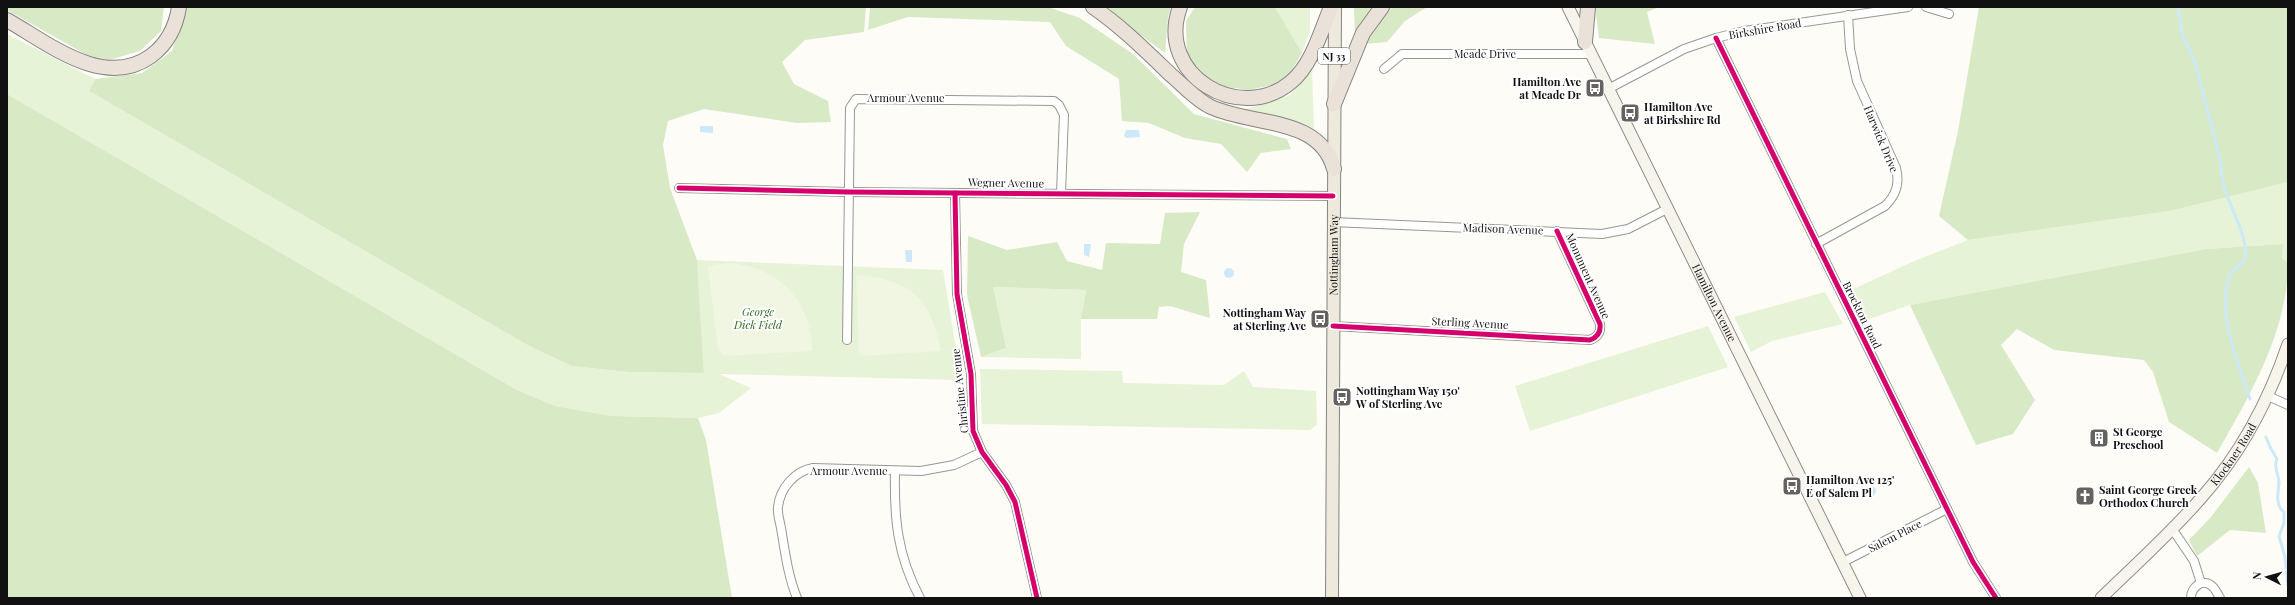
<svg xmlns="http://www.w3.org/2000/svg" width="2295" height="605" font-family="'Playfair Display',serif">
<rect width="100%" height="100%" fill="#fdfcf7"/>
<!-- green -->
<g fill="#e7f3d7">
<polygon points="1275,7 1310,7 1310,30 1302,53"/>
<polygon points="7,34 95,79 89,91 529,346 572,366 628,372 704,373 697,260 943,270 961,380 719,374 751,388 719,413 698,418 612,416 555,406 517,390 7,94"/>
<polygon points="1312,69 1314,129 1236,111 1254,107 1290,95"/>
<polygon points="2288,182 2288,263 2282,258 2282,244 2206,249 1910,305 1866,320 1849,291 1912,262 1968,240 2170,211"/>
<polygon points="992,287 1086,290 1081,319 1081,359 981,357 1006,348"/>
<polygon points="1825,292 1843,324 1772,341 1751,352 1734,317"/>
<polygon points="1708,326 1728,367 1530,431 1515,386"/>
<polygon points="980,369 1122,371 1123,383 1224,385 1244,371 1253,387 1316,391 1317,425 1310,430 982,424"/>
</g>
<!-- forest -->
<g fill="#d8eac5">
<polygon points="7,7 164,7 161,31 140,51 109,60 87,55 7,10"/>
<polygon points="186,7 866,7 864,32 805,40 782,62 794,84 828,101 831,122 797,123 704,109 668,121 663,145 670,188 697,260 704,373 628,372 572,366 529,346 89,91 95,79 142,73 172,51"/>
<polygon points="870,7 1048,7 1080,18 1133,54 1194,114 1287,139 1291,149 1261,153 1247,172 1221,144 1185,138 1149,123 1122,121 1119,79 1066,46 1050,22 908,17 868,30"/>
<polygon points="1109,7 1171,7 1168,17 1165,53 1116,17"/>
<polygon points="1195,7 1275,7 1302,53 1285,82 1249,90 1218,86 1187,58 1186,21"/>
<polygon points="1354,7 1375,7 1355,34"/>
<polygon points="1391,7 1427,7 1405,21 1387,42 1364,44"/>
<polygon points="1595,7 1659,7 1647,12 1655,44 1599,38"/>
<polygon points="1979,7 2288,7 2288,182 2170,211 1968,240 1939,216 1958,131"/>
<polygon points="7,94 517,390 555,406 612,416 698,418 706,440 732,598 7,598"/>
<polygon points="1200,212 1184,244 1181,272 1206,280 1210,318 1170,306 1159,307 1157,319 1081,319 1086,290 993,287 1006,348 981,357 967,295 968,236 1007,250 1057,242 1067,261 1102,270 1106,243 1160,244 1165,213"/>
<path d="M2283,244L2282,258L2288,263C2288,331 2250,395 2217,453L2169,422L2153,372L2144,360L2054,350L2017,329L2001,345L2035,400L2013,434L1976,445L1910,305L2206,249Z"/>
<polygon points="2249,467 2258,483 2266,533 2230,530 2197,556 2189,540 2211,517"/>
</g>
<!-- pitch -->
<g fill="#f0f6e1">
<path d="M727,263C777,265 812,301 812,351L724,356L718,349L708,266Z"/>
<path d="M856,275C911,280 930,297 941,351L862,356L859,352Z"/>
</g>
<!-- water -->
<g fill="#cde8f7">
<polygon points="700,126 713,126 713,133 700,132"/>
<polygon points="1126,130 1139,130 1140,137 1126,138 1124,136"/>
<polygon points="1084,244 1091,244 1089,257 1084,255"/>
<polygon points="905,250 912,250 912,262 906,262"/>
<circle cx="1229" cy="273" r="5"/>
<circle cx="1871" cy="491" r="5"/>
</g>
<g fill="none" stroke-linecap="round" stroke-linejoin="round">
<!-- stream -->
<g stroke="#cde8f7" stroke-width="3">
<path d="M2178,7L2182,34L2195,62L2220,159C2221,170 2222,180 2225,190C2231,209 2251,243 2244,261L2230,273C2216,315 2237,358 2250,399"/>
<path d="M2266,437L2270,447L2277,459C2273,468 2279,474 2279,483C2278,492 2275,506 2284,512V523L2279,536L2285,557L2288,586"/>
</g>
<defs>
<g id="street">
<polyline points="1926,7 1949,14"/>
<polyline points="1716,38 1973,562 1996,598"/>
<polyline points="1384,69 1402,54 1591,54"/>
<polyline points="1608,89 1684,49 1716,38 1744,31 1908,7"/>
<polyline points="679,188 848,192 1333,196"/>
<polyline points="955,193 957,294 971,374 973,431 982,452 1006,485 1015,502 1037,598"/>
<polyline points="1333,222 1602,234 1628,229 1667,209"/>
<path d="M1816,244L1885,206C1896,195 1900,184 1896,168L1857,81L1850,49L1848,15"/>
<path d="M1333,326L1590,340C1598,337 1601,332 1600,324L1557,231"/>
<polyline points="847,340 850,108 856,99 1054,101 1059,105 1064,115 1061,193"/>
<polyline points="2268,396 2288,405"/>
<path d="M895,471C894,518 897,555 920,598"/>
<polyline points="2173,530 2194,561 2201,583"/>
<polyline points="1843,562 1947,509"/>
<path d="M797,598C788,576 785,552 781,528C780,522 777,513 778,507C780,488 795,471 813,468L921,471L954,465L982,452"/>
<path d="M2191,598C2191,587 2203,577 2213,587C2216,590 2218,595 2220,598"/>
</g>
<g id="secondary">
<path id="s1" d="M1568,7L1860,598"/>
<path id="s2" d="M2101,598C2135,565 2171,533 2202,497C2241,453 2269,400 2288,344"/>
</g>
<g id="primary">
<path id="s3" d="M1332,598L1335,7"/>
</g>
<g id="highway">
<path d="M1093,7C1122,27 1146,51 1171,75C1184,86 1196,100 1211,107C1252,126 1320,116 1334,169"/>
<path d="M1180,7C1155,75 1240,125 1291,82C1312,65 1321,31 1331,7"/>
<path d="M7,20C48,43 104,90 151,56C167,44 176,27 179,7"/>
<polyline points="1585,42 1588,7"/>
<polyline points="1334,104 1363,33 1382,7"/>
</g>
</defs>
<!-- street casing -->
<use href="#street" stroke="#979795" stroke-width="10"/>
<!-- secondary casing -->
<use href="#secondary" stroke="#8e8d8b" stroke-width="13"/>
<!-- primary casing -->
<use href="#primary" stroke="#858482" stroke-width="14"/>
<!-- highway casing -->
<use href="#highway" stroke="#858482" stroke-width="16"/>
<!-- street -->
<use href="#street" stroke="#fffffe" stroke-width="8"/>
<!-- secondary -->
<use href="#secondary" stroke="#f6f4eb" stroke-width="11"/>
<!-- primary -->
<use href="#primary" stroke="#ede9dc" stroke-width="12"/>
<!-- highway -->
<use href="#highway" stroke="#eae1d8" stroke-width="14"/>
<defs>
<g id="cycleway">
<polyline points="1716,38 1973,562 1996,598"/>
<polyline points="679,188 848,192 1333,196"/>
<polyline points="955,193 957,294 971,374 973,431 982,452 1006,485 1015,502 1037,598"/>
<path d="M1333,326L1590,340C1598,337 1601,332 1600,324L1557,231"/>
</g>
</defs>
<!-- cycleway casing -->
<use href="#cycleway" stroke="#fff" stroke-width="8"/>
<!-- cycleway -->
<use href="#cycleway" stroke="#d6006c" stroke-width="5"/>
</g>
<!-- icons -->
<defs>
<symbol id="bus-square" viewBox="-11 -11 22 22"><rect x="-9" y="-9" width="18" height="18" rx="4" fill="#646362" stroke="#fff"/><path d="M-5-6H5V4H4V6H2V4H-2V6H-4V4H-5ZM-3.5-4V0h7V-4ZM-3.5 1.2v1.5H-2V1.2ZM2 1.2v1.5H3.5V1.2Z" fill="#fff"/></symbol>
<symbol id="building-square" viewBox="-11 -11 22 22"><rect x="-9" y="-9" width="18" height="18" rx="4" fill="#646362" stroke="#fff"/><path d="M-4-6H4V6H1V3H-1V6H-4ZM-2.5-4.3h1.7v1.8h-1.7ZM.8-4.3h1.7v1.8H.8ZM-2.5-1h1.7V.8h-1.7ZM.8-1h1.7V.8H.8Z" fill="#fff"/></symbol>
<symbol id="church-square" viewBox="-11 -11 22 22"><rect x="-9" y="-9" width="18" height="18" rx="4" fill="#646362" stroke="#fff"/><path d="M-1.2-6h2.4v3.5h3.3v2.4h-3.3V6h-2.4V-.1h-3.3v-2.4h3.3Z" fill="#fff"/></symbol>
</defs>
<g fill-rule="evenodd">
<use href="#bus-square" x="1584" y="77" width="22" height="22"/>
<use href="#bus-square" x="1619" y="102" width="22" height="22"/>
<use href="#bus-square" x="1309" y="308" width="22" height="22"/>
<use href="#bus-square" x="1331" y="386" width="22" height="22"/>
<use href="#building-square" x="2088" y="427" width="22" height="22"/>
<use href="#bus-square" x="1781" y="475" width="22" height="22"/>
<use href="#church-square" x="2074" y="485" width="22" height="22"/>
</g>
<g text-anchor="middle" stroke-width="4" stroke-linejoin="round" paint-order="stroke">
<!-- shield labels -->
<rect fill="#fff" stroke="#585858" stroke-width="1" x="1318" y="48" width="32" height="16" rx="3"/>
<g font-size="10" font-weight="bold" fill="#111">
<text x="1334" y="60">NJ 33</text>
</g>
<!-- street labels -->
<g font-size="11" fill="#111" stroke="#fff">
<text transform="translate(1765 29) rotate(-10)" y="4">Birkshire Road</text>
<text x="1485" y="58">Meade Drive</text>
<text x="906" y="102">Armour Avenue</text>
<text transform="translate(1881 139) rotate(67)" y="4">Harwick Drive</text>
<text transform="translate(1006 183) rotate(1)" y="4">Wegner Avenue</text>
<text transform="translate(1503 229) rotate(2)" y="4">Madison Avenue</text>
<text dy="4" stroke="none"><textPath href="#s3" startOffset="343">Nottingham Way</textPath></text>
<text transform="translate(1588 276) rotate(66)" y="4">Monument Avenue</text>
<text dy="4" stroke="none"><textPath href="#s1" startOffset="330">Hamilton Avenue</textPath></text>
<text transform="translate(1862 315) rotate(64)" y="4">Brockton Road</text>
<text transform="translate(1470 323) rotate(3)" y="4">Sterling Avenue</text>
<text transform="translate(960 391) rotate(-96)" y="4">Christine Avenue</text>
<text dy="4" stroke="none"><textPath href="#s2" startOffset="196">Klockner Road</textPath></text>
<text x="849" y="475">Armour Avenue</text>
<text transform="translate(1895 536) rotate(-27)" y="4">Salem Place</text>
</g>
<!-- poi labels -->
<g font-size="11" font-weight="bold" fill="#111" stroke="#fff" text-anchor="start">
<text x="1581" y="86" text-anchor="end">Hamilton Ave<tspan x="1581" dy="13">at Meade Dr</tspan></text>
<text x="1644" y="111">Hamilton Ave<tspan x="1644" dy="13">at Birkshire Rd</tspan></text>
<text x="1306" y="317" text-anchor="end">Nottingham Way<tspan x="1306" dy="13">at Sterling Ave</tspan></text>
<text x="1356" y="395">Nottingham Way 150'<tspan x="1356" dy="13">W of Sterling Ave</tspan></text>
<text x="2113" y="436">St George<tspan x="2113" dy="13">Preschool</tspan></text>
<text x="1806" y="484">Hamilton Ave 125'<tspan x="1806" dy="13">E of Salem Pl</tspan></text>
<text x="2099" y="494">Saint George Greek<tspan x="2099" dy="13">Orthodox Church</tspan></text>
</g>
<!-- park labels -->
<g font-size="11" font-style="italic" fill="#2f6b1f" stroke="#fff">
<text x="758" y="316">George<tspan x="758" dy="13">Dick Field</tspan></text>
</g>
</g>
<!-- border -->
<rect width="2295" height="605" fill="none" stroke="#111111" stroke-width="16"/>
<!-- north arrow -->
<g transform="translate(2267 577) rotate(276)" stroke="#ffffff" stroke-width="3" paint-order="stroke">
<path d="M0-3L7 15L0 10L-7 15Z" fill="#111111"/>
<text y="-6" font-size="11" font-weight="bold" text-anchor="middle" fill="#111111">N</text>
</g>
</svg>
